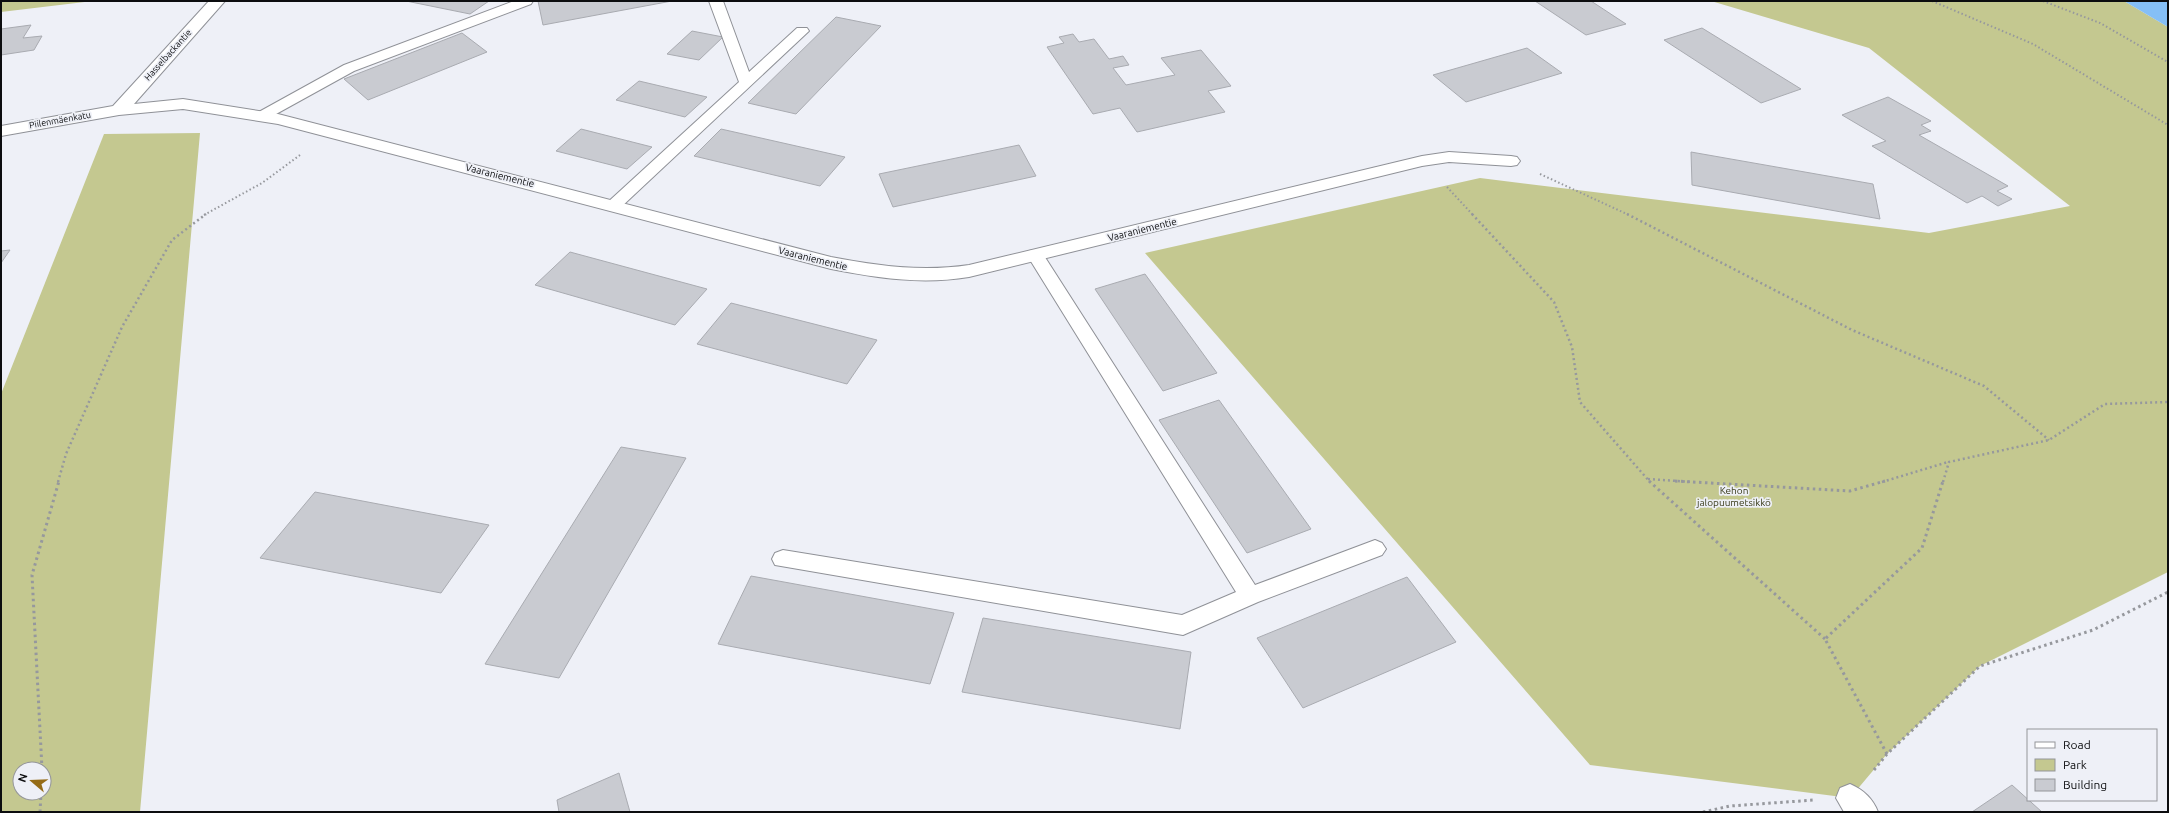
<svg xmlns="http://www.w3.org/2000/svg" width="2169" height="813" font-family="Ubuntu,sans-serif">
<rect width="100%" height="100%" fill="#eef0f7"/>
<!-- green -->
<g fill="#c4c890" fill-rule="evenodd">
<polygon points="1,1 93,1 1,12"/>
<polygon points="1711,1 2124,1 2168,27 2168,572 1980,666 1887,754 1850,798 1590,765 1145,253 1480,178 1929,233 2070,206 1869,48"/>
<path d="M200,133L140,812H1V394L104,134ZM20,769H44V793H20Z"/>
</g>
<!-- water -->
<polygon fill="#85bff6" points="2124,1 2168,1 2168,27"/>
<!-- building -->
<g fill="#c9cbd1" stroke="#a9abb1">
<polygon points="406,1 489,1 470,14"/>
<polygon points="538,1 672,1 543,25"/>
<polygon points="1535,1 1591,1 1626,24 1586,35"/>
<polygon points="836,17 881,26 796,114 748,103"/>
<polygon points="31,25 23,38 42,36 34,50 1,55 1,29"/>
<polygon points="1702,28 1801,89 1761,103 1664,40"/>
<polygon points="692,31 723,37 699,60 667,54"/>
<polygon points="462,33 487,52 368,100 344,79"/>
<polygon points="1073,34 1079,42 1094,39 1109,59 1123,56 1129,65 1113,68 1126,85 1175,75 1161,58 1201,50 1231,86 1208,91 1225,112 1137,132 1120,108 1093,114 1047,47 1064,43 1059,37"/>
<polygon points="1527,48 1562,73 1466,102 1433,75"/>
<polygon points="639,81 707,97 685,117 616,100"/>
<polygon points="1888,97 1931,121 1921,125 1931,131 1919,135 2008,186 1997,191 2012,199 1998,206 1982,196 1967,203 1872,146 1886,141 1842,115"/>
<polygon points="581,129 652,147 627,169 556,151"/>
<polygon points="721,129 845,157 820,186 694,156"/>
<polygon points="1019,145 1036,176 893,207 879,174"/>
<polygon points="1691,152 1873,184 1880,219 1692,185"/>
<polygon points="10,250 1,263 1,251"/>
<polygon points="570,252 707,289 675,325 535,285"/>
<polygon points="1145,274 1217,373 1163,391 1095,289"/>
<polygon points="731,303 877,340 847,384 697,344"/>
<polygon points="1219,400 1311,529 1247,553 1159,420"/>
<polygon points="621,447 686,458 559,678 485,664"/>
<polygon points="315,492 489,525 441,593 260,558"/>
<polygon points="751,576 954,613 930,684 718,644"/>
<polygon points="1407,577 1456,642 1303,708 1257,638"/>
<polygon points="983,618 1191,652 1180,729 962,692"/>
<polygon points="619,773 630,812 559,812 557,800"/>
<polygon points="2012,785 2042,812 1972,812"/>
</g>
<g fill="none" stroke-linecap="round" stroke-linejoin="round">
<defs>
<g id="service">
<polygon points="514,1 533,1 531,4 354,71 267,119 257,119 255,116 257,113 344,65"/>
<polygon points="709,1 723,1 749,72 797,28 807,28 809,31 620,208 608,208 606,205 608,202 739,82"/>
<polygon points="1035,250 1041,251 1255,585 1375,540 1382,543 1386,549 1382,555 1258,602 1183,635 775,565 772,559 775,553 783,550 1182,615 1236,592 1027,255 1029,251"/>
</g>
<g id="minor">
<path d="M209,1H225L134,104L183,99L278,114L831,257C878,266 922,272 969,265L1422,156L1449,152L1511,156L1517,157L1520,161L1517,165L1511,166L1449,162L1422,166L969,277C921,285 878,278 831,269L278,124L183,109L119,115L1,136V126L113,106Z"/>
<path d="M1850,784C1864,790 1873,799 1878,812H1844L1836,798L1840,788Z"/>
</g>
</defs>
<!-- service casing -->
<use href="#service" stroke="#8f9197" stroke-width="2"/>
<!-- minor casing -->
<use href="#minor" stroke="#8f9197" stroke-width="2"/>
<!-- path-far2 -->
<g stroke="#96989d" stroke-width="2" stroke-dasharray="1.5 2.5" stroke-linecap="butt">
<polyline points="1932,1 2033,44 2168,125"/>
<polyline points="2043,1 2100,23 2168,62"/>
<polyline points="1540,174 1629,215"/>
<polyline points="1447,187 1473,215"/>
<polyline points="204,215 262,183 300,155"/>
</g>
<!-- path-far1 -->
<g stroke="#96989d" stroke-width="2.5" stroke-dasharray="2 3" stroke-linecap="butt">
<polyline points="1472,214 1554,302 1572,347 1580,402 1650,482"/>
<polyline points="1627,214 1852,330 1984,386 2049,440"/>
<polyline points="1648,479 1692,482"/>
<polyline points="58,482 66,454 122,327 172,240 206,214"/>
<polyline points="1882,482 1948,462"/>
<polyline points="1943,482 1949,462 2049,440 2105,404 2168,402"/>
</g>
<!-- path -->
<g stroke="#96989d" stroke-width="3" stroke-dasharray="2.5 3.5" stroke-linecap="butt">
<polyline points="1649,481 1825,639"/>
<polyline points="1675,481 1850,491 1885,481"/>
<polyline points="1887,754 1825,639 1922,548 1943,481"/>
<polyline points="42,769 32,575 59,481"/>
<polyline points="1874,770 1887,754 1980,666 2093,630 2168,592"/>
<polyline points="40,812 41,793"/>
<polyline points="1703,812 1730,806 1814,800"/>
</g>
<!-- service -->
<use href="#service" fill="#fff" fill-rule="evenodd"/>
<!-- minor -->
<use href="#minor" fill="#fff" fill-rule="evenodd"/>
</g>
<g text-anchor="middle" stroke-width="3.5" stroke-linejoin="round" paint-order="stroke">
<!-- far-street labels -->
<g font-size="9" fill="#0c0d0f" stroke="#eef0f7">
<text transform="translate(168 55) rotate(-48)" y="3">Hasselbackantie</text>
<text transform="translate(60 120) rotate(-10)" y="3">Piilenmäenkatu</text>
</g>
<!-- street labels -->
<g font-size="10" fill="#0c0d0f" stroke="#eef0f7">
<text transform="translate(500 175) rotate(14)" y="4">Vaaraniementie</text>
<text transform="translate(1142 229) rotate(-14)" y="4">Vaaraniementie</text>
<text transform="translate(813 258) rotate(14)" y="4">Vaaraniementie</text>
</g>
<!-- park labels -->
<g font-size="10" fill="#383a18" stroke="#eef0f7">
<text x="1734" y="494">Kehon<tspan x="1734" dy="12">jalopuumetsikkö</tspan></text>
</g>
</g>
<!-- border -->
<rect width="2169" height="813" fill="none" stroke="#0c0d0f" stroke-width="4"/>
<!-- legend -->
<rect x="2027" y="729" width="130" height="72" fill="#eef0f7" stroke="#94959a"/>
<rect x="2035" y="742" width="20" height="6" fill="#ffffff" stroke="#94959a"/>
<text x="2063" y="749" font-size="12" fill="#0c0d0f">Road</text>
<rect x="2035" y="759" width="20" height="12" fill="#c4c890" stroke="#94959a"/>
<text x="2063" y="769" font-size="12" fill="#0c0d0f">Park</text>
<rect x="2035" y="779" width="20" height="12" fill="#c9cbd1" stroke="#94959a"/>
<text x="2063" y="789" font-size="12" fill="#0c0d0f">Building</text>
<!-- north arrow -->
<g transform="translate(32 781) rotate(289)"><circle r="19" fill="#eef0f7" stroke="#94959a"/>
<path d="M0-3L7 15L0 10L-7 15Z" fill="#956c17"/>
<text y="-6" font-size="11" font-weight="bold" text-anchor="middle" fill="#0c0d0f">N</text>
</g>
</svg>
